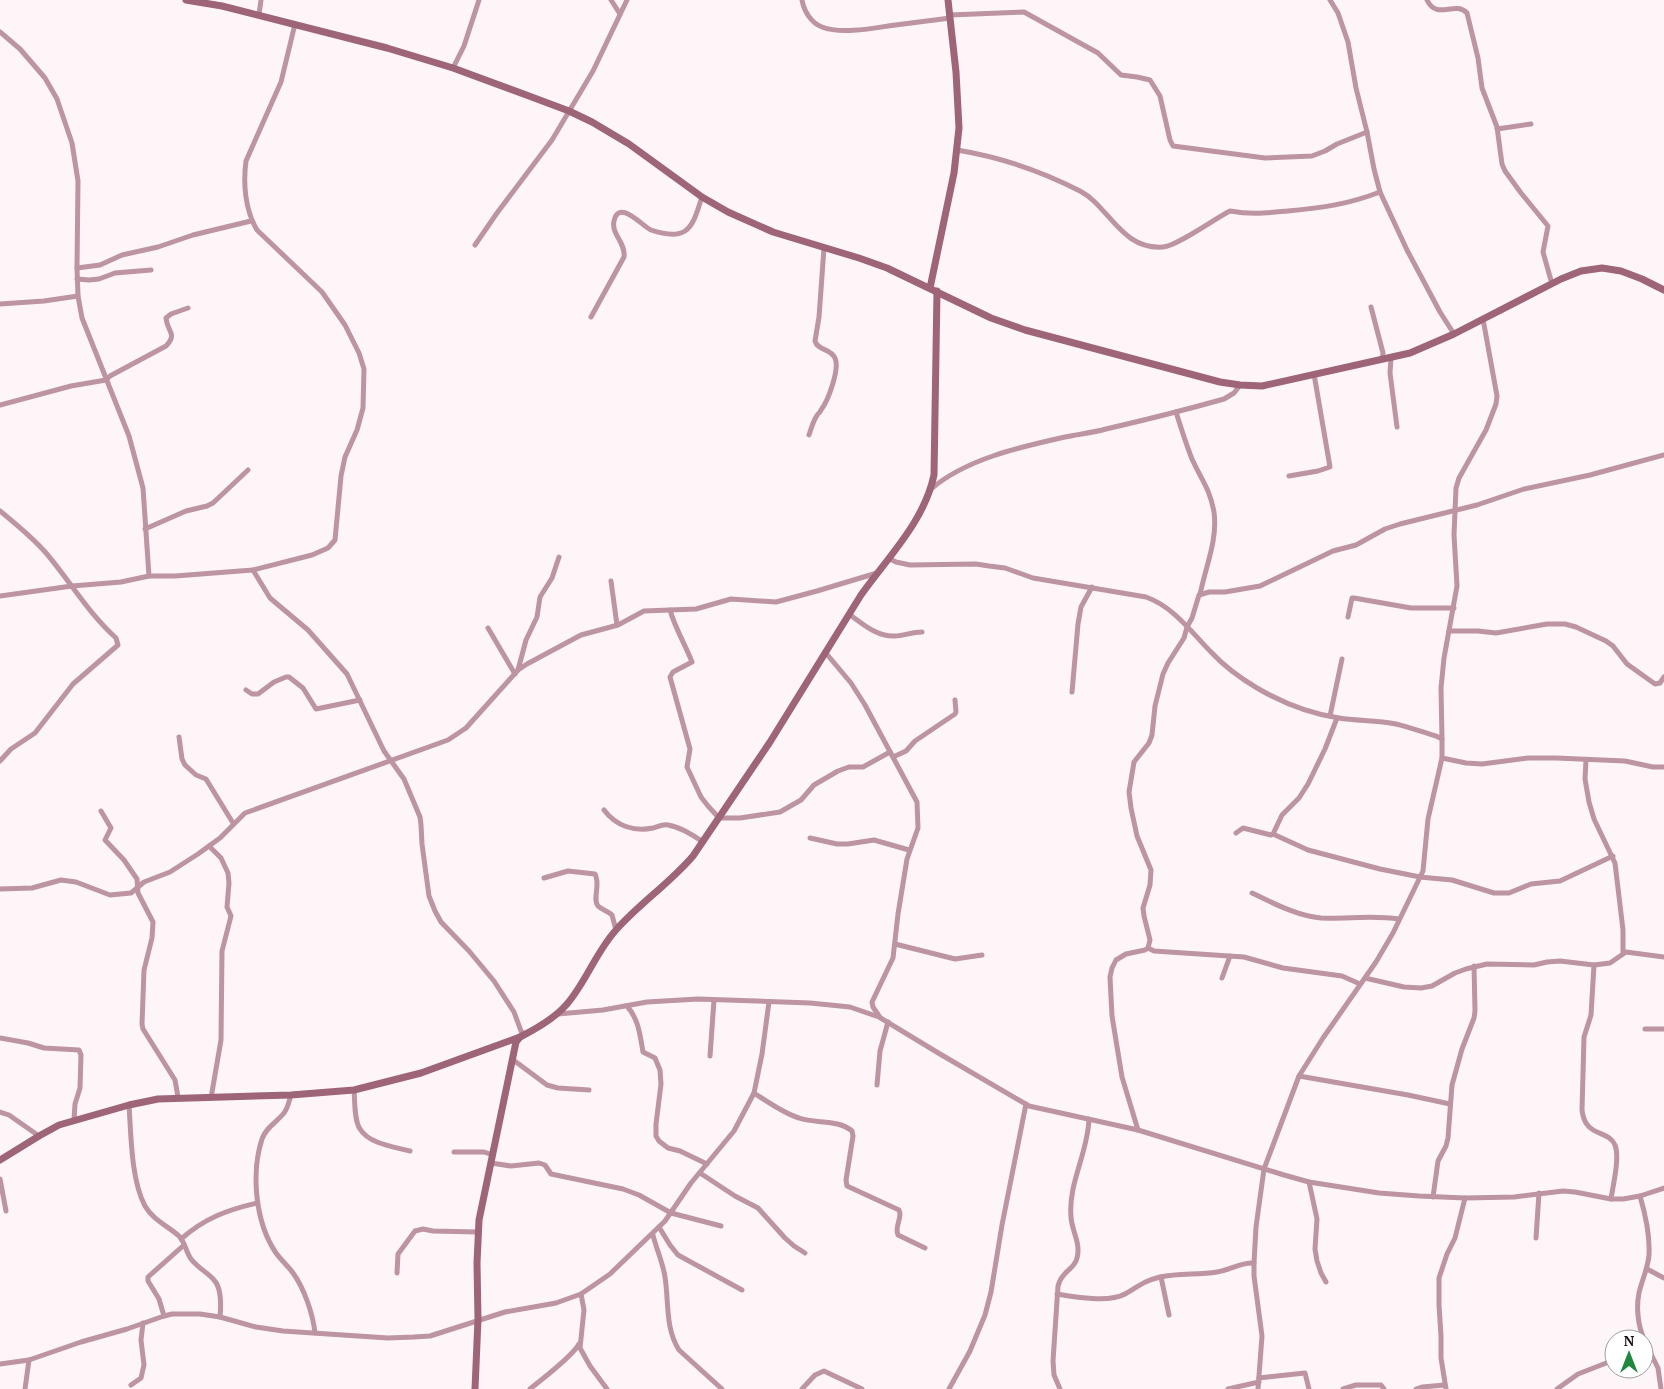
<svg xmlns="http://www.w3.org/2000/svg" width="1664" height="1389" font-family="'PT Serif',serif">
<rect width="100%" height="100%" fill="#fdf5f7"/>
<g fill="none" stroke-linecap="round" stroke-linejoin="round">
<!-- street -->
<g stroke="#bd94a1" stroke-width="5">
<polyline points="611,0 620,14"/>
<path d="M802,0C804,11 811,23 822,27C840,34 869,29 888,26C909,23 929,21 950,18"/>
<polyline points="1330,0 1338,13 1348,42 1356,88 1367,132 1374,169 1380,192 1407,250 1440,312 1454,334"/>
<path d="M1427,0C1437,21 1455,0 1467,13L1478,58L1482,88L1497,127L1502,164L1505,171L1521,193L1548,226L1543,252L1552,284"/>
<polyline points="259,15 261,0"/>
<polyline points="950,15 1024,12 1098,53 1121,75 1137,77 1150,80 1160,96 1170,140 1173,146 1265,158 1312,156 1325,151 1337,144 1367,132"/>
<polyline points="0,32 20,49 45,78 57,99 72,143 78,181 77,268 78,296 82,318 129,436 143,488 149,576"/>
<polyline points="453,68 464,46 479,0"/>
<polyline points="1497,129 1531,124"/>
<path d="M957,150C1000,157 1041,171 1080,191C1109,206 1121,250 1163,247C1177,246 1214,219 1230,211C1252,215 1266,213 1288,211C1322,208 1349,204 1380,192"/>
<polyline points="475,245 497,213 552,140 593,71 627,0"/>
<polyline points="77,268 100,265 122,255 158,247 193,235 251,221"/>
<polyline points="77,279 89,280 99,279 115,273 151,270"/>
<polyline points="0,304 44,301 78,296"/>
<polyline points="1371,307 1383,353 1382,360"/>
<path d="M591,317L624,257C626,243 611,234 614,221C619,198 643,227 651,230C660,233 676,237 685,231C695,224 698,208 702,197"/>
<polyline points="1391,358 1390,373 1397,427"/>
<path d="M0,405L71,386L106,380L110,376L166,346C178,333 167,332 166,318L171,314L188,308"/>
<path d="M1176,412C1181,428 1186,444 1192,459C1201,479 1210,489 1214,512C1218,540 1205,568 1200,595"/>
<path d="M809,435C811,429 813,422 816,417C820,410 817,417 821,410C828,401 840,369 835,358C830,348 818,351 815,341L819,317L824,248"/>
<polyline points="1289,476 1318,471 1330,467 1314,374"/>
<path d="M931,489C966,459 1020,447 1065,437C1078,434 1092,433 1106,429C1145,420 1185,410 1224,399L1234,393L1240,385"/>
<path d="M0,511C16,524 32,537 46,553C70,581 88,613 116,638L118,645L73,684L35,733L11,749L0,761"/>
<polyline points="145,529 186,511 207,506 213,503 248,470"/>
<path d="M890,559L896,562L910,565L976,564L989,566L1005,568L1033,578L1146,597C1174,607 1192,633 1212,653C1224,666 1242,679 1257,688C1281,702 1311,714 1339,718C1357,721 1377,720 1396,724C1409,727 1422,732 1436,736L1442,739V758L1466,763L1482,764L1528,758H1556L1625,761L1653,767H1664"/>
<polyline points="253,570 270,598 308,630 347,674 384,751 404,779 420,817 421,825 422,844 429,896 435,911 441,922 469,951 494,981 514,1012 521,1031 523,1033 526,1034"/>
<polyline points="611,581 617,625"/>
<path d="M0,596L72,586L121,582L149,576H175L253,570L312,555L328,548L335,540L341,476L345,457L357,430L363,408L364,369L359,353L345,325L322,292L257,230C245,210 243,183 246,161L281,82L295,24"/>
<path d="M670,610C675,628 685,644 692,662L673,672L670,677L690,749L687,767L701,797L708,806L719,818H740L780,812L801,800L814,785L838,771L849,767H863L890,752"/>
<path d="M849,614C863,624 877,637 895,636C904,636 911,632 922,632"/>
<polyline points="1348,617 1352,598 1354,598 1411,608 1454,608"/>
<polyline points="488,628 515,674"/>
<polyline points="1449,631 1478,631 1496,633 1547,624 1565,624 1576,627 1606,641 1613,646 1627,664 1655,684 1660,683 1664,677"/>
<polyline points="825,652 851,683 865,705 917,802 918,828 907,859 898,914 893,958 872,1002 873,1007 879,1016"/>
<polyline points="518,670 526,640 537,617 540,597 552,578 559,557"/>
<polyline points="246,690 252,694 258,694 274,682 286,677 289,677 303,688 316,709 360,700"/>
<polyline points="1072,692 1078,624 1081,607 1092,587"/>
<polyline points="1330,716 1342,659"/>
<polyline points="179,737 182,759 185,765 196,775 206,779 233,823"/>
<polyline points="1442,739 1441,688 1444,658 1457,586 1454,535 1456,488 1459,478 1486,430 1496,404 1497,396 1483,319"/>
<polyline points="893,757 906,751 915,741 955,714 956,712 955,700"/>
<polyline points="1586,760 1585,779 1589,802 1594,819 1615,863 1623,930 1623,952"/>
<path d="M604,810C616,826 634,832 653,828C657,827 663,824 668,825C680,827 693,835 703,842"/>
<polyline points="101,811 111,828 105,840 124,860 137,879 138,893 153,922 152,938 144,970 142,1024 143,1029 175,1080 178,1097"/>
<polyline points="1236,833 1243,828 1271,835 1273,834 1282,815 1299,798 1308,784 1325,749 1337,718"/>
<polyline points="1273,834 1308,850 1380,869 1420,877 1452,880 1494,893 1509,893 1531,884 1560,881 1613,856"/>
<polyline points="810,838 837,844 848,844 874,840 909,850"/>
<polyline points="209,846 221,858 228,873 229,883 227,907 231,916 222,951 221,1040 211,1098"/>
<path d="M544,878L568,871L595,874C601,885 592,898 598,906C602,910 608,911 612,915L616,930"/>
<polyline points="0,889 32,888 61,880 76,882 110,895 131,893 144,882 170,872 198,854 220,838 245,813 448,740 466,728 518,670 527,664 581,635 618,625 644,611 696,609 731,599 776,602 817,591 877,573"/>
<path d="M1252,893C1273,903 1297,916 1321,918C1347,919 1373,915 1399,919"/>
<polyline points="895,944 955,959 982,955"/>
<polyline points="1148,948 1154,951 1244,957 1283,968 1342,976 1360,984"/>
<path d="M1594,965L1591,1015L1584,1037L1582,1110C1585,1138 1608,1129 1615,1145C1620,1158 1613,1185 1611,1199"/>
<polyline points="1222,978 1230,956"/>
<polyline points="1365,978 1404,987 1421,988 1432,986 1455,973 1466,969 1487,964 1534,965 1547,962 1560,961 1594,965 1610,963 1626,952 1664,957"/>
<path d="M627,1006C639,1020 640,1035 643,1052L655,1058L660,1070L661,1084L656,1124V1136L659,1141L668,1148L680,1151L707,1164"/>
<polyline points="558,1014 603,1010 647,1002 698,999 810,1003 850,1007 879,1017 940,1054 1029,1106 1138,1130 1284,1175 1309,1182 1379,1193 1419,1196 1465,1198 1514,1197 1563,1191 1575,1192 1611,1199 1623,1199 1640,1196 1664,1188"/>
<polyline points="1645,1029 1664,1029"/>
<polyline points="0,1038 28,1043 44,1048 79,1050 81,1055 80,1088 75,1104 74,1120"/>
<polyline points="710,1056 714,1000"/>
<polyline points="512,1059 547,1085 558,1088 589,1090"/>
<polyline points="1299,1076 1408,1095 1450,1104"/>
<polyline points="877,1085 880,1051 888,1022"/>
<path d="M354,1090C355,1101 354,1120 360,1129C369,1144 395,1147 410,1151"/>
<path d="M754,1093C768,1102 783,1113 799,1118C816,1124 838,1119 852,1131L853,1136L846,1180L847,1186L899,1210C903,1218 894,1226 898,1235L925,1248"/>
<path d="M291,1095C289,1101 288,1108 284,1113C277,1122 266,1127 262,1139C251,1173 255,1222 276,1253C281,1260 288,1266 293,1273C304,1288 313,1314 315,1333"/>
<path d="M129,1105C131,1134 131,1180 145,1206C153,1220 168,1226 179,1236C185,1242 186,1252 191,1259C198,1268 207,1272 214,1280C222,1288 221,1306 220,1317"/>
<polyline points="0,1112 9,1115 39,1136"/>
<polyline points="1138,1130 1122,1077 1112,1016 1110,977 1112,968 1116,960 1126,954 1145,950 1148,948 1150,940 1144,916 1143,908 1150,885 1151,870 1137,836 1131,808 1129,792 1134,762 1149,743 1152,735 1155,706 1163,674 1168,663 1184,638 1187,627 1192,618 1199,595 1209,592 1225,592 1260,586 1333,551 1356,545 1385,529 1400,524 1477,505 1524,489 1590,475 1664,455"/>
<polyline points="454,1152 484,1152 493,1155"/>
<polyline points="491,1163 511,1166 539,1163 545,1165 551,1174 623,1189 639,1195 671,1213 721,1226"/>
<polyline points="700,1173 735,1196 758,1208 785,1238 794,1246 805,1253"/>
<polyline points="0,1179 6,1211"/>
<polyline points="1309,1182 1317,1219 1315,1249 1317,1261 1321,1273 1326,1282"/>
<path d="M1640,1196C1645,1213 1650,1237 1649,1255C1648,1268 1642,1280 1639,1293C1636,1307 1638,1326 1644,1339"/>
<polyline points="1433,1197 1438,1161 1446,1146 1448,1138 1452,1085 1462,1049 1474,1018 1475,1011 1474,966"/>
<polyline points="659,1227 670,1245 678,1255 742,1290"/>
<path d="M653,1235C656,1248 663,1263 665,1277C669,1302 665,1328 679,1350L722,1389"/>
<polyline points="1536,1238 1539,1193"/>
<path d="M181,1239C205,1218 227,1210 257,1203"/>
<polyline points="1647,1269 1664,1278"/>
<polyline points="397,1273 398,1254 415,1231 423,1229 433,1231 478,1232"/>
<polyline points="1161,1277 1169,1315"/>
<polyline points="581,1294 584,1310 580,1348 590,1366 607,1389"/>
<path d="M1057,1294C1075,1297 1109,1303 1125,1294C1139,1286 1144,1281 1160,1277C1179,1273 1198,1275 1217,1272C1230,1270 1241,1262 1254,1263"/>
<polyline points="164,1316 159,1299 148,1281 148,1277 184,1245"/>
<polyline points="1644,1340 1658,1368 1661,1389"/>
<polyline points="0,1364 29,1360 81,1342 127,1329 164,1316 172,1314 200,1314 220,1317 256,1327 283,1331 388,1338 414,1337 430,1336 505,1312 556,1303 581,1294 610,1274 665,1221 691,1183 734,1131 754,1093 762,1054 769,1002"/>
<polyline points="1259,1378 1305,1373 1309,1389"/>
<polyline points="131,1385 141,1378 144,1365 141,1340 143,1323"/>
<polyline points="25,1389 29,1360"/>
<path d="M530,1389C542,1379 572,1357 579,1344"/>
<polyline points="802,1389 815,1375 824,1371 862,1389"/>
<polyline points="949,1389 970,1351 985,1315 991,1292 1002,1225 1026,1104"/>
<path d="M1060,1389L1054,1375L1053,1361L1058,1286C1059,1283 1060,1279 1063,1276C1068,1269 1075,1267 1077,1258C1081,1243 1072,1232 1071,1217C1068,1183 1088,1153 1089,1119"/>
<polyline points="1228,1389 1259,1382"/>
<polyline points="1258,1389 1262,1336 1254,1276 1254,1263 1256,1227 1264,1169 1299,1076 1323,1038 1376,962 1393,933 1423,871 1428,819 1442,758"/>
<polyline points="1343,1389 1356,1385 1381,1385 1384,1389"/>
<polyline points="1416,1389 1422,1387 1445,1385"/>
<polyline points="1446,1389 1441,1358 1441,1336 1439,1305 1439,1278 1447,1254 1455,1238 1465,1198"/>
<polyline points="1557,1389 1578,1374 1614,1360"/>
</g>
<!-- secondary -->
<g stroke="#9e6477" stroke-width="7">
<polyline points="186,0 222,6 387,48 453,68 529,96 569,111 592,122 629,144 702,197 728,212 773,232 859,258 887,268 991,318 1025,330 1220,382 1240,385 1262,386 1410,353 1454,334 1561,279 1581,271 1602,268 1621,271 1642,279 1664,290"/>
<polyline points="930,288 954,173 959,128 956,72 948,0"/>
<polyline points="0,1160 39,1136 59,1125 129,1105 158,1099 291,1095 354,1090 421,1073 520,1037"/>
<path d="M475,1389L478,1319L477,1263L479,1220L516,1042L520,1037C536,1029 555,1018 567,1004C586,982 596,952 616,930C640,903 670,883 693,856L770,742L861,595C888,557 924,522 934,475L937,291"/>
</g>
</g>
<!-- north arrow -->
<g transform="translate(1629 1354)"><circle r="24" fill="#ffffff" stroke="#a19c9e"/>
<path d="M0-4L9 19L0 12L-9 19Z" fill="#20883e"/>
<text y="-8" font-size="14" font-weight="bold" text-anchor="middle" fill="#14080c">N</text>
</g>
</svg>
